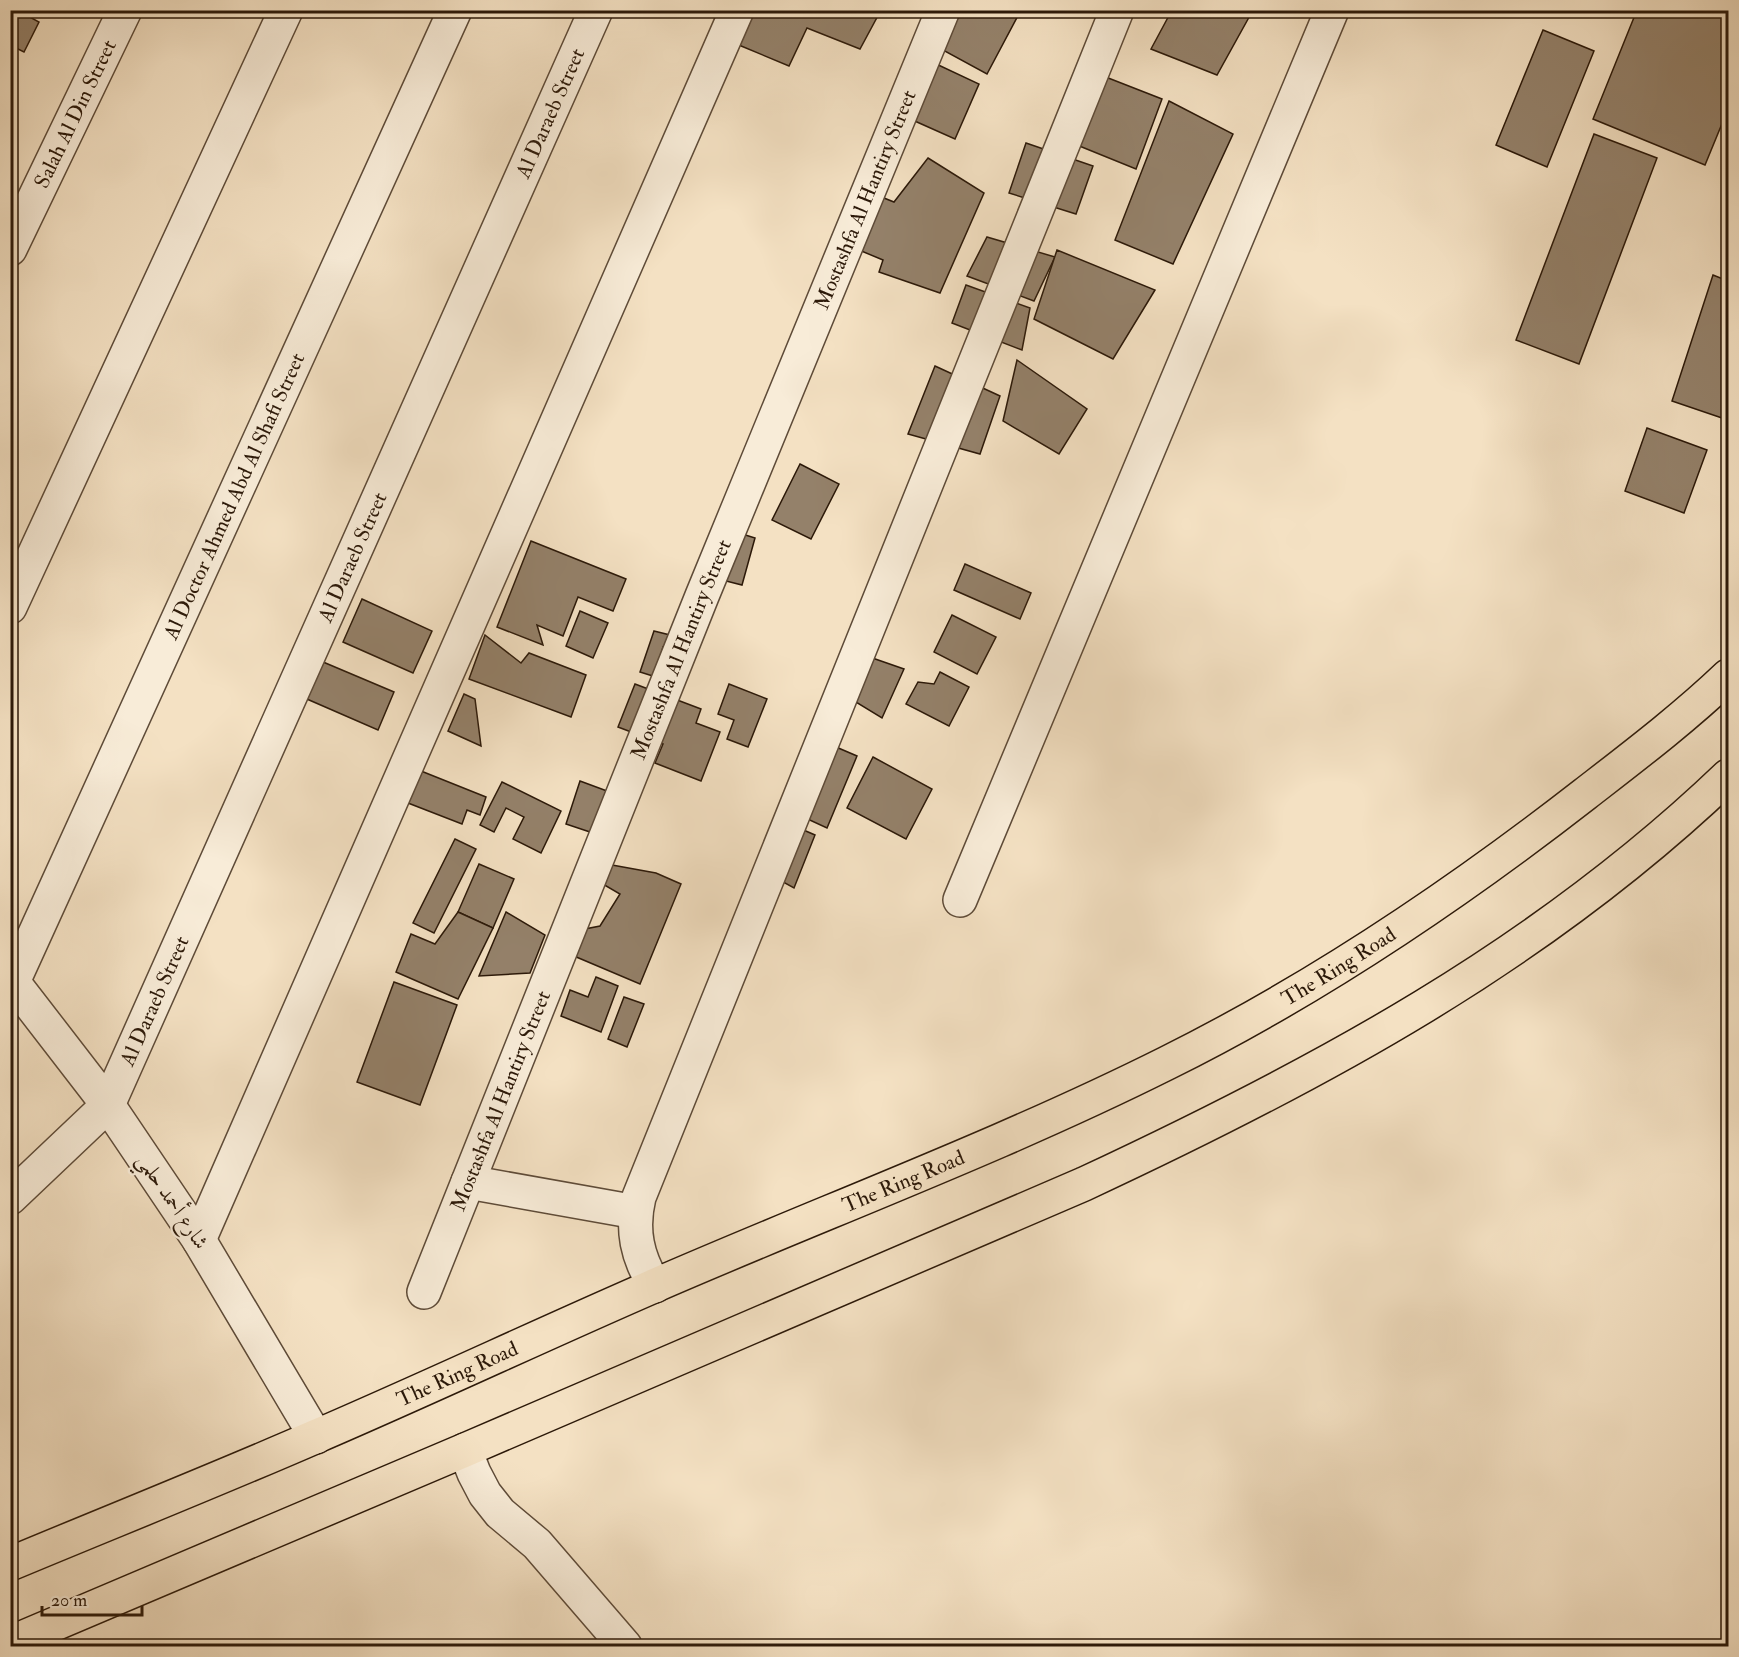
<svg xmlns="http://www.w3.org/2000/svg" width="1739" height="1657" font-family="'IM FELL Double Pica',Amiri,serif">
<rect width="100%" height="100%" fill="#f4e1c3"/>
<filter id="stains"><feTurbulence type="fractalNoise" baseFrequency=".00333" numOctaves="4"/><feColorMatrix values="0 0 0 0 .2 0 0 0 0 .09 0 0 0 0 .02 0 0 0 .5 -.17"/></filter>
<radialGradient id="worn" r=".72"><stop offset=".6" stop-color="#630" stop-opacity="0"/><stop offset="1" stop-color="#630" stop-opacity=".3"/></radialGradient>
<!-- building -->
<g fill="#94816a" stroke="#2c1909" stroke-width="1.5">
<polygon points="10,10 17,10 39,22 24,52 10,45"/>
<polygon points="749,10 881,10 860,49 807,28 789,66 734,43"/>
<polygon points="961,10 1021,10 987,74 941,49"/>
<polygon points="1172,10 1253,10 1217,75 1151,49"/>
<polygon points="1637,10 1728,10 1728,109 1705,165 1593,119"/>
<polygon points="1543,30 1594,51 1547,167 1496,145"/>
<polygon points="932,62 979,84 955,139 908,118"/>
<polygon points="1098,74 1162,99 1136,169 1072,143"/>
<polygon points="1169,101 1233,134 1173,264 1115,240"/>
<polygon points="1594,134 1657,158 1579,364 1516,340"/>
<polygon points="1026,143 1093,166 1076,214 1009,193"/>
<polygon points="928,158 984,193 940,293 879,272 883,260 835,240 859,188 894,202"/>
<polygon points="987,237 1055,257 1034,301 967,276"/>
<polygon points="1057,250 1155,290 1113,359 1034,319"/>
<polygon points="1713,275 1728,281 1728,397 1722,418 1672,401"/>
<polygon points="966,285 1030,308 1022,350 952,323"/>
<polygon points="1017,360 1087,409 1059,454 1003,421"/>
<polygon points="935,366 1000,396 980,454 908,434"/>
<polygon points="1647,428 1707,450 1684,513 1625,491"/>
<polygon points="800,464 839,484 811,539 772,520"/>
<polygon points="739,533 755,538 742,585 726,581"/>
<polygon points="531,541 626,579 613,611 578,597 563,636 537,625 543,645 497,627"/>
<polygon points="965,564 1031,593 1020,619 954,590"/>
<polygon points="362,599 432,631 413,673 343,642"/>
<polygon points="580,611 608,623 593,658 566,646"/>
<polygon points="952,615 996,637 977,674 934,652"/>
<polygon points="654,631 674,636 663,647 656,677 640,672"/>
<polygon points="485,635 521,663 529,653 586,675 571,717 469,679"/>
<polygon points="858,653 904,669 882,718 841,693"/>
<polygon points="316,659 394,692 378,730 300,696"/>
<polygon points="940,672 969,687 949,726 906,704 918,682 934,684"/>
<polygon points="635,684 701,709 696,723 720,732 701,781 655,763 663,744 618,727"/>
<polygon points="729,684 767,699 748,747 727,739 734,720 718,714"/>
<polygon points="464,694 475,699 481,746 448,731"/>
<polygon points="815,738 857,756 827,828 786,809"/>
<polygon points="873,757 932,789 906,839 847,808"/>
<polygon points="421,771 486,797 480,815 467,810 462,824 408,803"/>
<polygon points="580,781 607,791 593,833 566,824"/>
<polygon points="502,782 561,811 541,853 513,839 524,817 506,808 494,832 480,825"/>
<polygon points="785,822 815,835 794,888 763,871"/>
<polygon points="455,839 476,849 434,933 413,923"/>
<polygon points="479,864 514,879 493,928 458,912"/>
<polygon points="612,865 656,873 681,884 640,984 574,956 585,929 600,926 620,894 601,883"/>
<polygon points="458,912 493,928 458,999 396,972 411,934 435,944"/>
<polygon points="506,912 545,935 530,973 479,976"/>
<polygon points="596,977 618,986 601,1032 561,1016 570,990 588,997"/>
<polygon points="394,982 457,1005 420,1105 357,1082"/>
<polygon points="624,997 644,1004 627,1047 608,1039"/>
</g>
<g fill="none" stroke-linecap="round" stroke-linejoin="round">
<defs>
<g id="minor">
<path id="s1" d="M10,249L125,10"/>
<polyline points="10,607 286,10"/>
<polyline points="960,900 1332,10"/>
<polyline points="10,978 108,1105 199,1240 316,1437"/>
<path id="s2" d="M10,985L13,982L455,10"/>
<polyline points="468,1182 636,1212"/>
<path id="s3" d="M10,1198L108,1105L596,10"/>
<polyline points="199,1240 737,10"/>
<path d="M655,1286C637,1257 631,1230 639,1197L1117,10"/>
<path id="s4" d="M424,1292L702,596L943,10"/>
<polyline points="465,1450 474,1473 485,1494 500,1513 537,1544 625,1646"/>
</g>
<g id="highway">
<path id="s5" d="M10,1564C113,1521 216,1480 317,1436C431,1387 543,1334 656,1285C826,1211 1001,1146 1167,1063C1316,989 1454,896 1585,794C1634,756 1684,718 1728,676"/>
<path d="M10,1643L465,1450L1084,1184C1318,1075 1540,956 1728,776"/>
</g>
</defs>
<!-- minor casing -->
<use href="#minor" stroke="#5e4b38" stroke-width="36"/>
<!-- highway casing -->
<use href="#highway" stroke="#2c1909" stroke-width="36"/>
<!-- minor -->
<use href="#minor" stroke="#f8ecd8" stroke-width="33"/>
<!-- highway -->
<use href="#highway" stroke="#f4e1c3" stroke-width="33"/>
</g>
<g text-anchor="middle" stroke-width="4.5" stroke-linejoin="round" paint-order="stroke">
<!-- street labels -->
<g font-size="21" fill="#2c1909" stroke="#f8ecd8">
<text dy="7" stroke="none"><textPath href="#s1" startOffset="150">Salah Al Din Street</textPath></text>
<text dy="7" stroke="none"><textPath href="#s3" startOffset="1221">Al Daraeb Street</textPath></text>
<text dy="7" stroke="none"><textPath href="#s4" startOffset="1178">Mostashfa Al Hantiry Street</textPath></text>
<text dy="7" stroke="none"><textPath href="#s2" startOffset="538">Al Doctor Ahmed Abd Al Shafi Street</textPath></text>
<text dy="7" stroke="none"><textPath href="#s3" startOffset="735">Al Daraeb Street</textPath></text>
<text dy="7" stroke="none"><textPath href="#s4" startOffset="692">Mostashfa Al Hantiry Street</textPath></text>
<text dy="7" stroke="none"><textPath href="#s5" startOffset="1458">The Ring Road</textPath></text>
<text dy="7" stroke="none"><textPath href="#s3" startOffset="249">Al Daraeb Street</textPath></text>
<text dy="7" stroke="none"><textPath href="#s4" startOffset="206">Mostashfa Al Hantiry Street</textPath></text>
<text dy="7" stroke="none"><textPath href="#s5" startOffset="972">The Ring Road</textPath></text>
<text transform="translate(173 1201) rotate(56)" y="7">شارع أحمد حلمي</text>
<text dy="7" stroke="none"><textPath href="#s5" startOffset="486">The Ring Road</textPath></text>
</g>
</g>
<!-- margin -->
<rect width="1739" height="1657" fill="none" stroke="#f4e1c3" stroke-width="36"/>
<rect x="12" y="12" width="1715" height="1633" fill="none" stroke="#2c1909" stroke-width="3"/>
<rect x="18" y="18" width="1703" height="1621" fill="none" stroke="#2c1909" stroke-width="1.5"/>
<!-- scale -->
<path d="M42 1606v9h100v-9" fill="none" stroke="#2c1909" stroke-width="3"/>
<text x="51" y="1606" font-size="18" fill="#2c1909" stroke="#f8ecd8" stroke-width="4.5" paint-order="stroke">20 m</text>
<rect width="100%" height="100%" filter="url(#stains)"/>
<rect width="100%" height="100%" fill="url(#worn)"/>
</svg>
